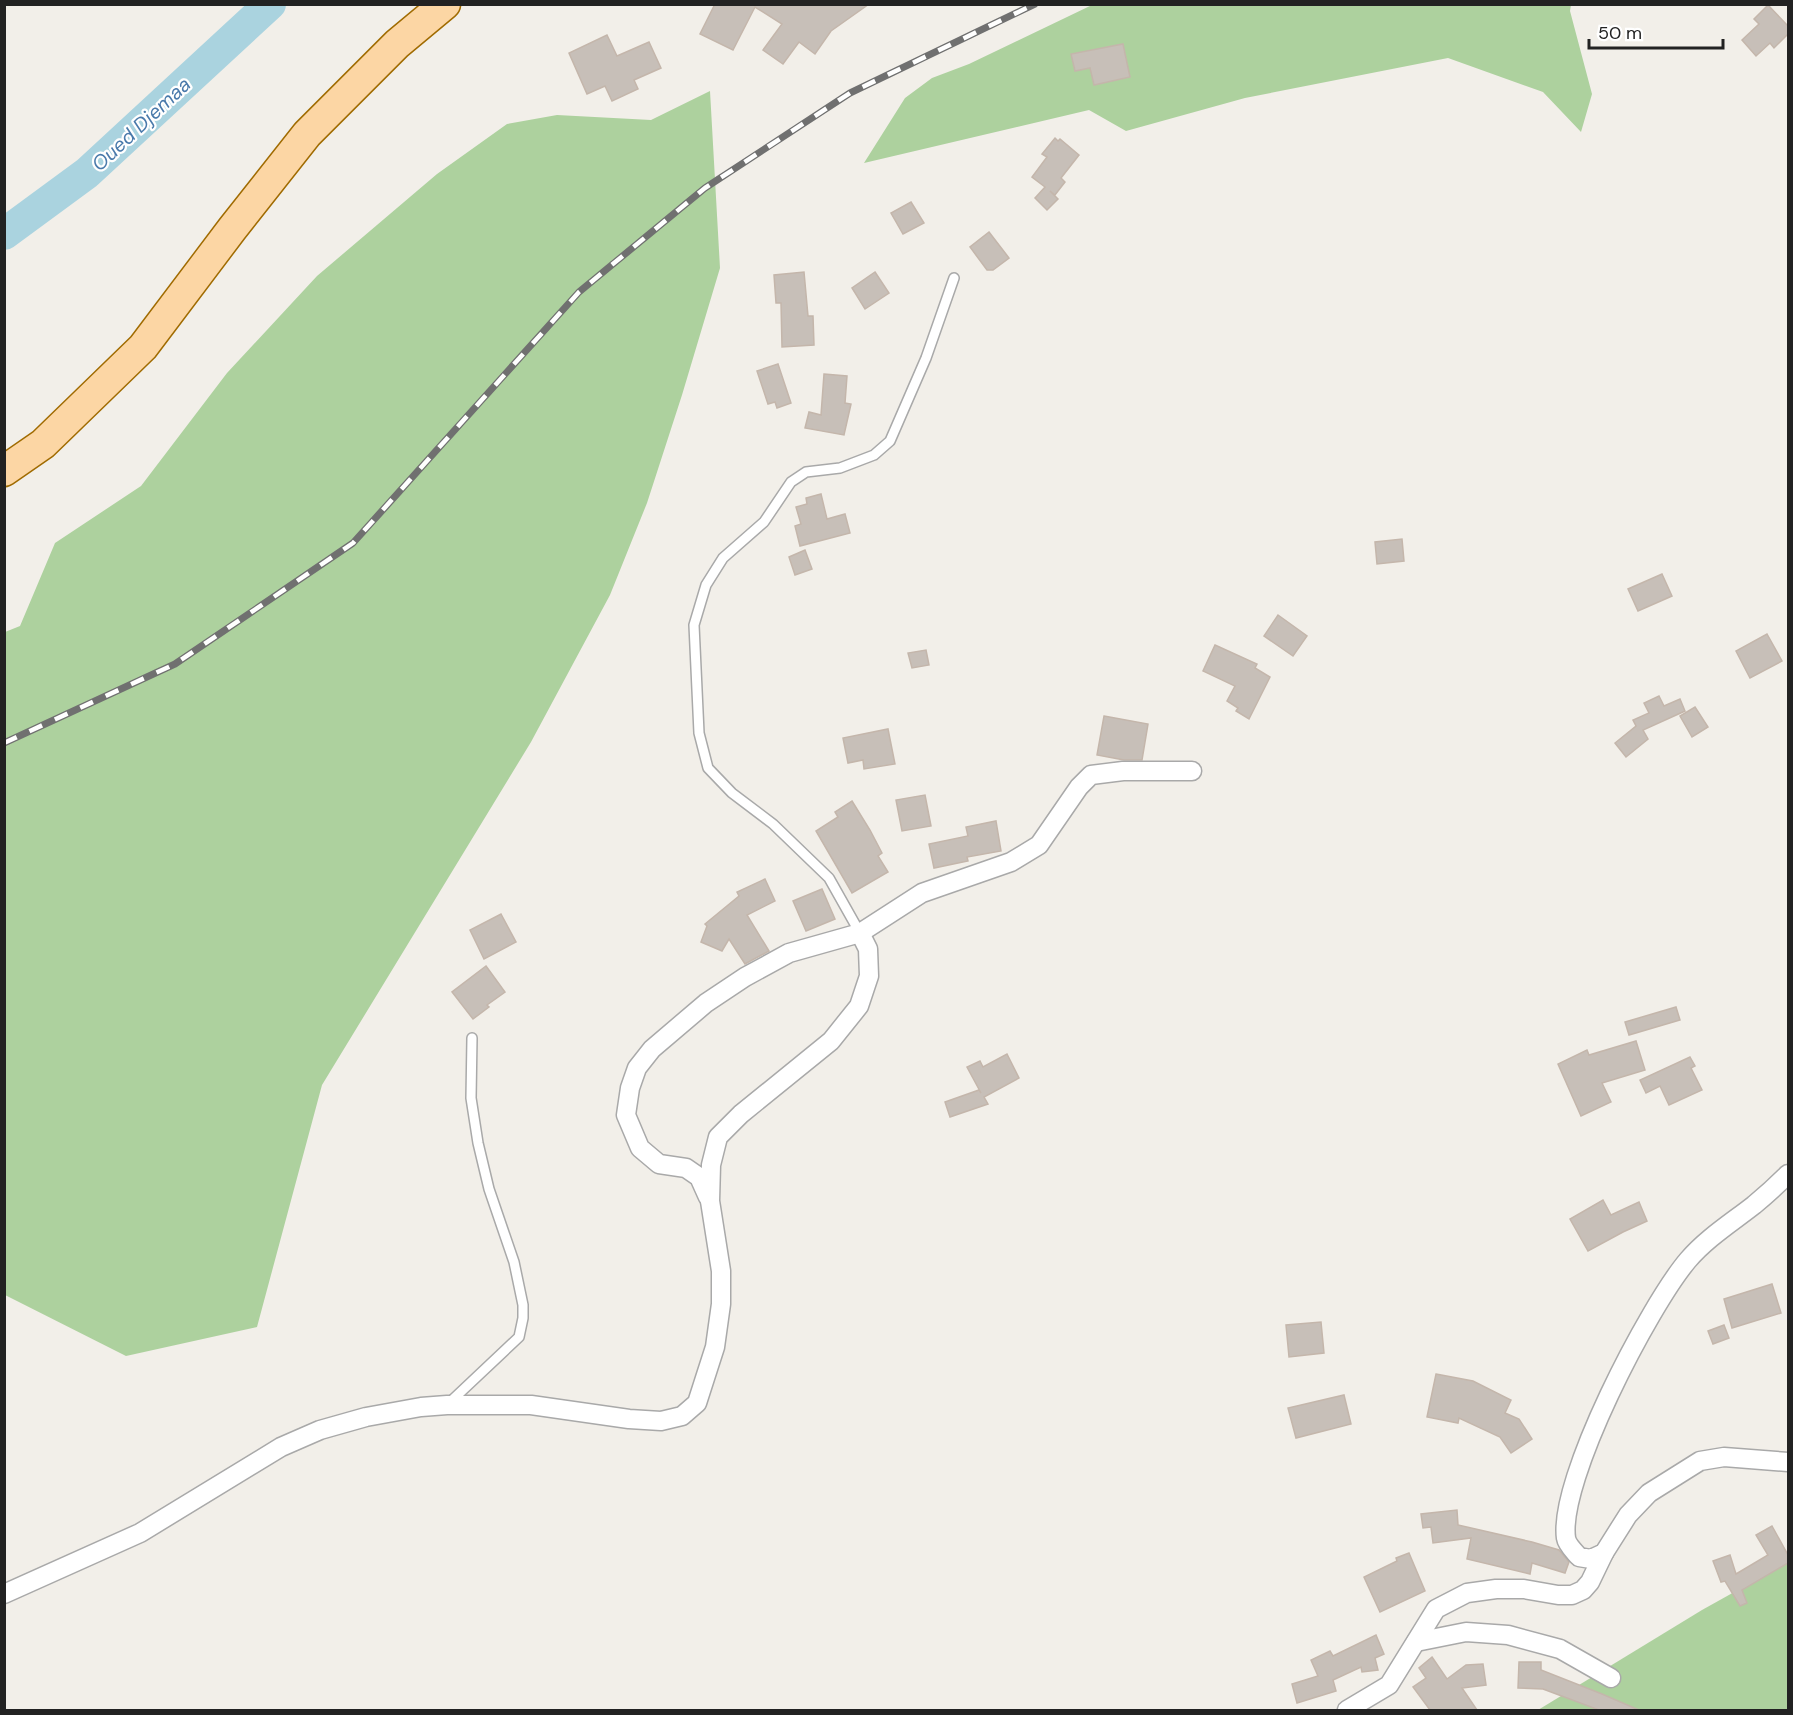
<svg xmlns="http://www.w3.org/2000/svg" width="1793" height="1715" font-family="'DM Sans',sans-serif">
<rect width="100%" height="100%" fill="#f2efe9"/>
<!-- forest -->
<g fill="#add19e">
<polygon points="1092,5 1571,5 1570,11 1592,94 1581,132 1543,92 1448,58 1245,98 1126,131 1089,110 864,163 905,98 932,78 969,64"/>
<polygon points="710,91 720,268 682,395 647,503 610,595 531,742 322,1085 257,1327 126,1356 5,1295 5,632 20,626 55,543 141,486 227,373 317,276 437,174 507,124 557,115 651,120"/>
<polygon points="1788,1562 1788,1710 1538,1710 1702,1610"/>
</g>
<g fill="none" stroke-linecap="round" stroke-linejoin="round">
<!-- river -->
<polyline stroke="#aad3df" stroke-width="32" points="4,234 87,173 270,4"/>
</g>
<!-- building -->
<g fill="#c7bfb8" stroke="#c4b6ab" stroke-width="1.5">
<polygon points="715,4 869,4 831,31 815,54 799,42 783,64 763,50 782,24 755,7 733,50 700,34"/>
<polygon points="1768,5 1788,26 1788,34 1774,48 1770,43 1756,56 1742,40 1759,24 1754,19"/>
<polygon points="607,35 617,56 649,42 661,68 634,80 638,89 612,101 605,86 587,94 569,53"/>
<polygon points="1123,44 1130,77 1094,85 1090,68 1075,71 1071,54"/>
<polygon points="1055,138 1058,141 1060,139 1079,155 1061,178 1065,182 1055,195 1050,191 1058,199 1047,210 1035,198 1045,187 1032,177 1047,157 1042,154"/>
<polygon points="911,202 924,223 903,234 891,213"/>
<polygon points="989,232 1009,258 993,270 987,270 970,247"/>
<polygon points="804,272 808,316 813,316 814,345 782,347 781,303 776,303 774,275"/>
<polygon points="875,272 889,293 865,309 852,288"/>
<polygon points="778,364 791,403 777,408 775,402 768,404 757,371"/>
<polygon points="824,374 847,376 845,403 851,404 844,435 805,428 809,412 821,415"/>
<polygon points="821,494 827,519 845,514 850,533 800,546 795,526 801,524 796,507 807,504 806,498"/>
<polygon points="1402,539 1404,561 1377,564 1375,542"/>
<polygon points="805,550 812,569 795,575 789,557"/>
<polygon points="1662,574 1672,596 1638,611 1628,589"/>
<polygon points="1278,615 1307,636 1293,656 1264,636"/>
<polygon points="1767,634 1782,661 1750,678 1736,651"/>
<polygon points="1215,645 1257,664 1255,668 1270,677 1249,719 1236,711 1238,708 1227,701 1235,686 1203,671"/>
<polygon points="926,650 929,665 912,668 908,653"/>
<polygon points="1659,696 1664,706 1680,699 1685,711 1643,730 1648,739 1626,757 1615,743 1636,726 1633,720 1649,713 1644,703"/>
<polygon points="1695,707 1708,727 1692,737 1680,716"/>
<polygon points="1104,716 1148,724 1142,760 1124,760 1097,755"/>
<polygon points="888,729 895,764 864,769 863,760 848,763 843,738"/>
<polygon points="925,795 931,826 902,831 896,800"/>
<polygon points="852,801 870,830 882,853 878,856 888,872 852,893 816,831 838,817 835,812"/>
<polygon points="996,821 1001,851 967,857 968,861 934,868 929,844 968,836 966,827"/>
<polygon points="765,879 775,901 747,915 769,951 745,964 729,939 722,951 701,942 707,926 705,924 739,896 737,892"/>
<polygon points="822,889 835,919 806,931 793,901"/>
<polygon points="501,914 516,942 484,959 470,930"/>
<polygon points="486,966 505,992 487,1005 489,1007 473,1019 452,992"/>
<polygon points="1676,1007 1680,1020 1629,1035 1625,1022"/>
<polygon points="1636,1041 1645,1070 1602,1083 1611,1102 1581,1116 1558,1064 1587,1050 1589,1055"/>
<polygon points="1007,1054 1019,1078 984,1097 988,1104 950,1117 945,1102 979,1090 981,1093 967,1067 980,1061 983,1067"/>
<polygon points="1690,1057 1695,1066 1691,1068 1702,1090 1669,1105 1660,1086 1646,1093 1640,1080"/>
<polygon points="1603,1200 1611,1215 1639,1202 1647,1221 1623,1232 1588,1251 1570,1219"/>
<polygon points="1772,1284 1781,1313 1732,1328 1724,1299"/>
<polygon points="1321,1322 1324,1353 1289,1357 1286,1325"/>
<polygon points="1724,1325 1729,1338 1713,1344 1708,1331"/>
<polygon points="1436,1374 1473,1381 1511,1400 1505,1413 1519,1419 1532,1439 1511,1453 1500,1437 1459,1418 1458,1423 1427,1417"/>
<polygon points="1344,1395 1351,1424 1296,1438 1288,1408"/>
<polygon points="1457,1510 1458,1525 1532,1542 1559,1550 1569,1562 1565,1573 1532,1563 1530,1574 1467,1559 1471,1538 1433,1543 1431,1527 1423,1528 1421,1514"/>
<polygon points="1772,1526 1788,1555 1788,1563 1742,1590 1747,1603 1740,1606 1725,1581 1721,1582 1713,1561 1730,1555 1736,1574 1768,1555 1756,1535"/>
<polygon points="1409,1553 1425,1591 1380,1612 1364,1577 1397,1561 1396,1558"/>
<polygon points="1376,1635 1384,1654 1375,1658 1378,1670 1362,1672 1361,1667 1333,1680 1336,1691 1297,1703 1292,1684 1318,1676 1311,1660 1330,1651 1333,1656"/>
<polygon points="1432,1657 1447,1679 1466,1665 1483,1664 1486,1685 1462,1688 1477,1710 1430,1710 1413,1687 1426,1678 1419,1668"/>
<polygon points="1519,1662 1541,1662 1541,1670 1602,1694 1639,1710 1599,1710 1543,1689 1518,1688"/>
</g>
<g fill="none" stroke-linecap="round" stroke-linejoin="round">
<defs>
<g id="lane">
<polyline points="860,933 829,878 773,824 732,793 708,768 699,733 694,625 706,585 723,558 764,522 791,482 806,472 840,468 874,455 890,441 926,358 954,278"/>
<polyline points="449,1403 519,1337 523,1318 523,1305 514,1262 489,1189 478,1143 471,1098 472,1038"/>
</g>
<g id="street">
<path d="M1788,1174C1777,1185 1766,1195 1754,1205C1731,1223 1707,1238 1688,1260C1649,1306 1558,1480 1566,1538C1567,1545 1575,1552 1579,1557L1591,1559L1604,1553L1628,1515L1649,1493L1700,1461L1724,1457L1788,1462"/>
<polyline points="708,1197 699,1177 686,1168 659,1164 640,1148 626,1115 630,1088 637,1068 652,1049 706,1003 745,977 789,953 860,933 922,893 1011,862 1039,845 1079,787 1091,775 1123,771 1192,771"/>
<polyline points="4,1594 140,1533 281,1447 320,1430 366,1417 421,1407 447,1405 531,1405 629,1419 661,1421 682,1416 697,1403 715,1347 721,1304 721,1271 710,1201 711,1165 718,1137 741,1114 831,1041 859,1006 869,976 868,949 860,933"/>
<polyline points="1416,1642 1466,1632 1508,1635 1560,1649 1611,1678"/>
<polyline points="1347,1710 1389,1685 1436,1609 1467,1593 1496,1589 1524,1589 1558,1595 1572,1595 1583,1590 1590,1582 1604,1553"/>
</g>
<polyline id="primary" points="4,471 43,444 143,347 232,229 307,134 397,44 445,4"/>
</defs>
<!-- lane casing -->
<use href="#lane" stroke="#a9a9a9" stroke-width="12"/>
<!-- street casing -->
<use href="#street" stroke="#a9a9a9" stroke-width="21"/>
<!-- primary casing -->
<use href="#primary" stroke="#a06b00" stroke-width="33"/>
<!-- lane -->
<use href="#lane" stroke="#fff" stroke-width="9"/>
<!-- street -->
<use href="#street" stroke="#fff" stroke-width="18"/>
<!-- primary -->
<use href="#primary" stroke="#fcd6a4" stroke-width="30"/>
<defs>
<polyline id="rail" points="4,743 175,664 353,543 579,292 705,188 850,93 1035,4"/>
</defs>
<!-- rail casing -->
<use href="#rail" stroke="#707070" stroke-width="7"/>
<!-- rail -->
<use href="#rail" stroke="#fff" stroke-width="4.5" stroke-dasharray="14" stroke-linecap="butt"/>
</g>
<g text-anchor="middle" stroke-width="4.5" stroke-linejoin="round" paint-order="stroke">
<!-- water labels -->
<g font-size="20" font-style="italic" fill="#4a7aab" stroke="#fff">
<text transform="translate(141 124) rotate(-43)" y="7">Oued Djemaa</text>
</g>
</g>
<!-- border -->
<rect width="1793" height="1715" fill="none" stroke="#222222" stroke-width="12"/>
<!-- scale -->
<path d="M1589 39v9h134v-9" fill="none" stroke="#222222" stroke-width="3"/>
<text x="1598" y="39" font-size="18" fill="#222222" stroke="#ffffff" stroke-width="4.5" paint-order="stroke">50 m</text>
</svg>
